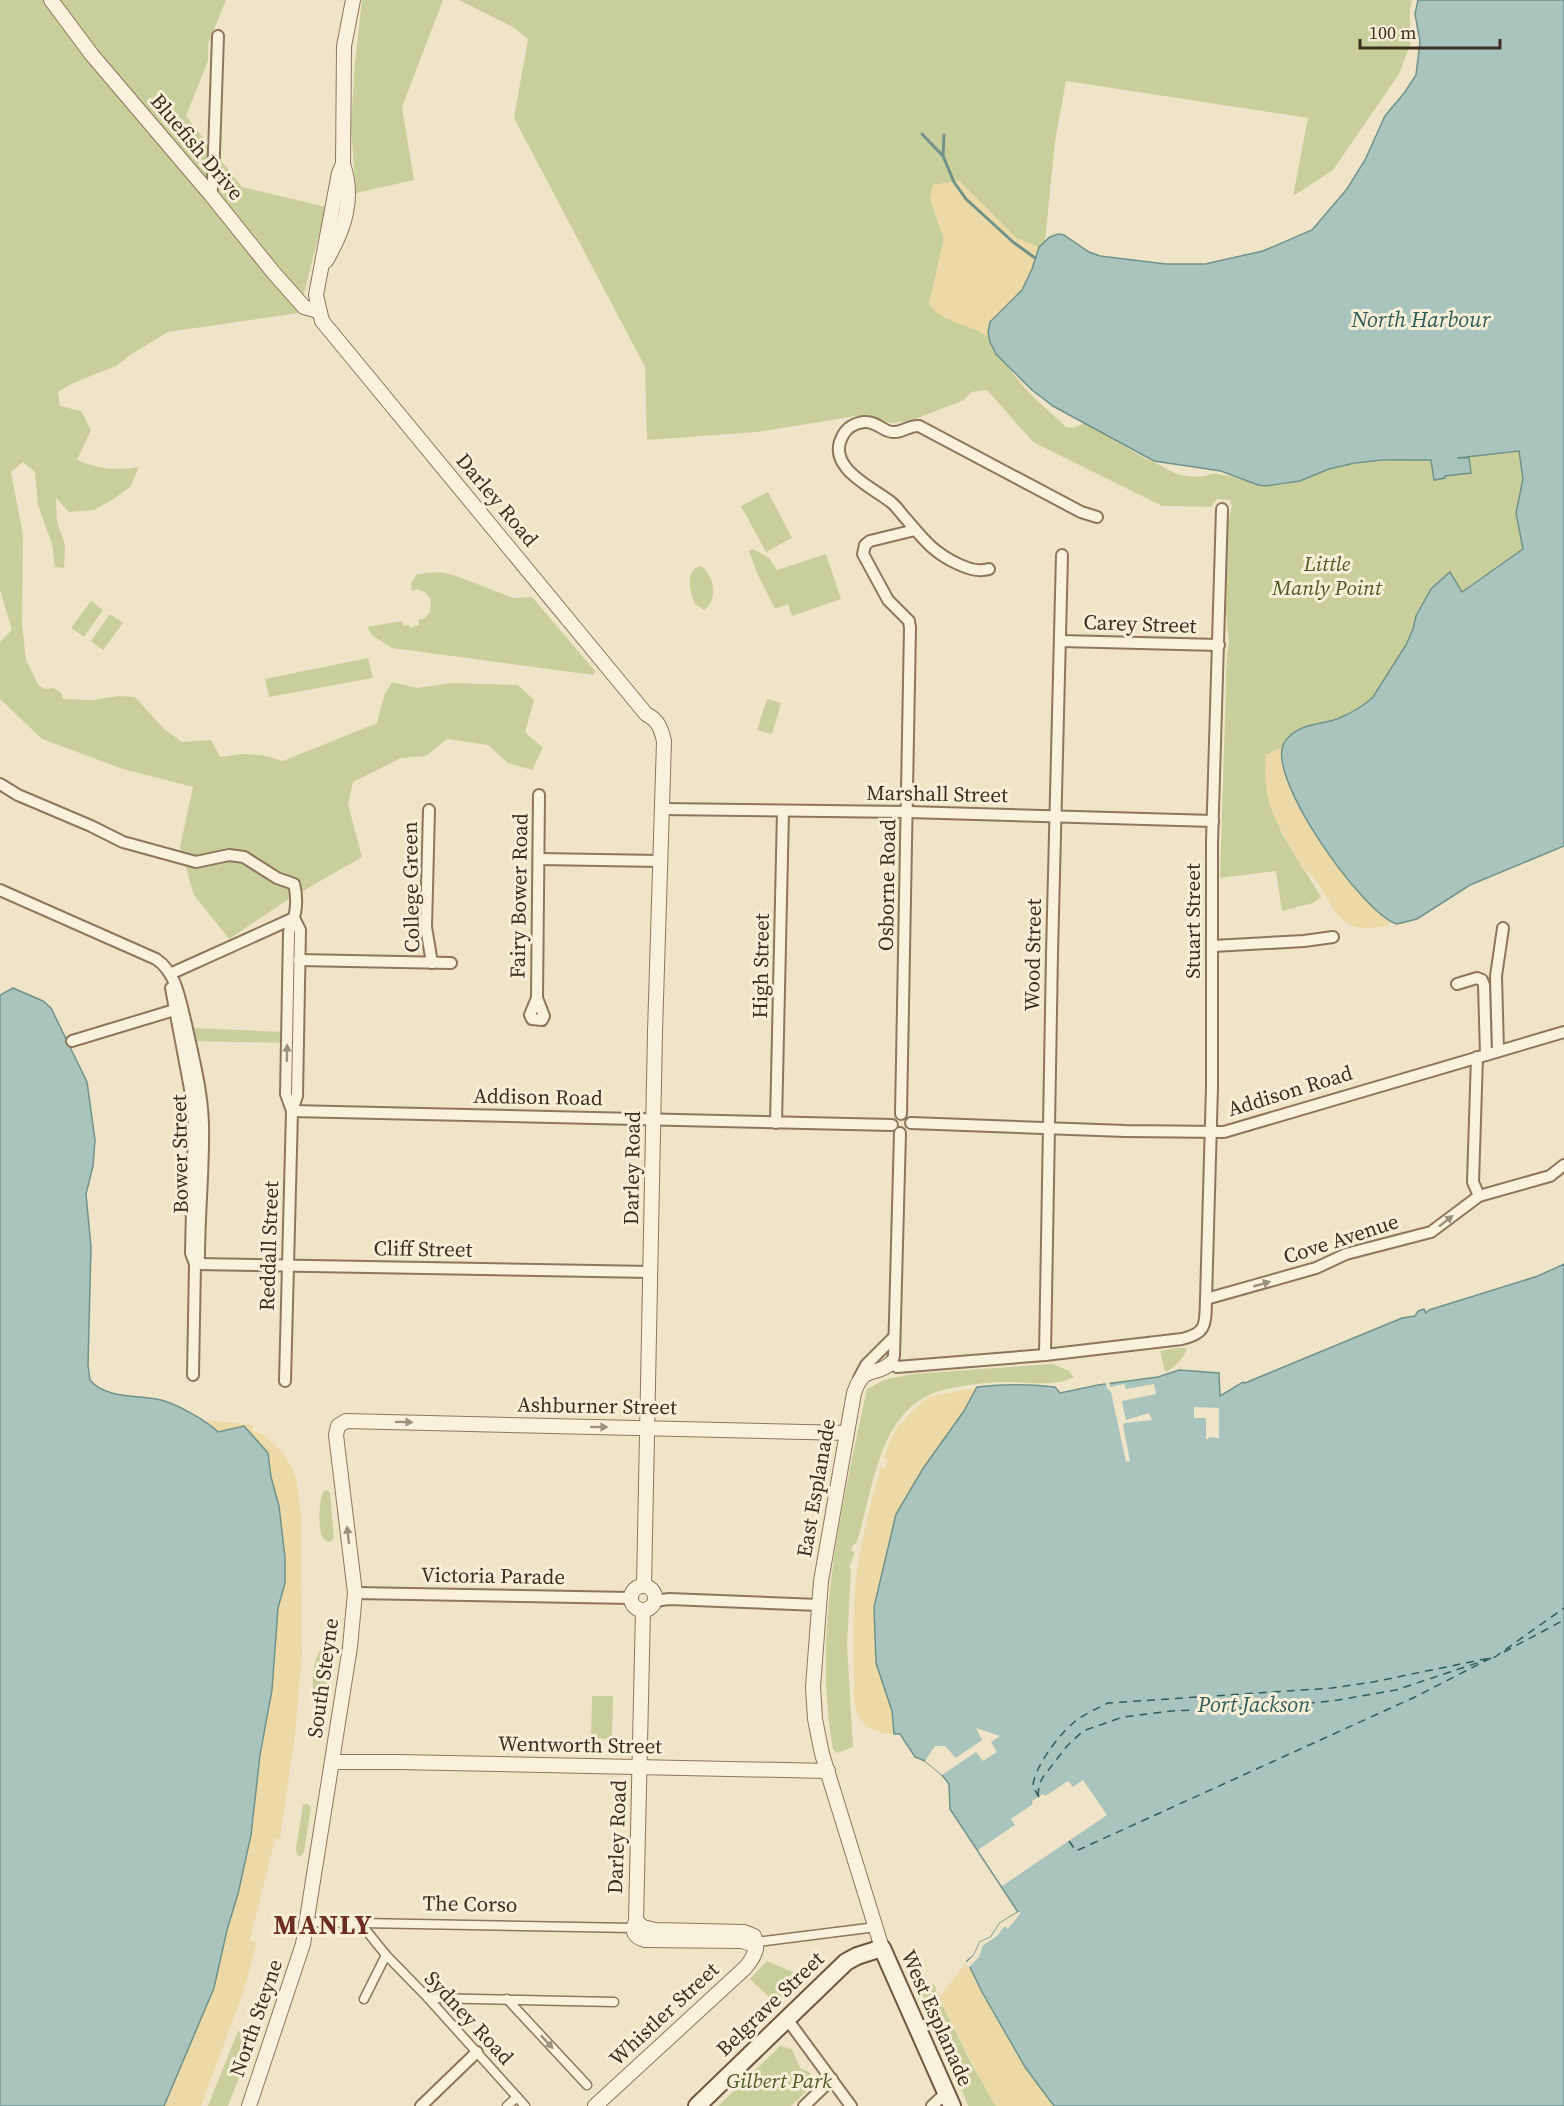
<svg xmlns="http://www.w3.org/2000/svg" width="1564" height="2106" font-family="'Source Serif 4',serif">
<rect width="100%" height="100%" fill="#f0e4c8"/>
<!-- green -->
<g fill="#c9cf9b">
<path d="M0,0H226L208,44V61L186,116L242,187L326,207L299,313L168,332L130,355L116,366L73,383L58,392L60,406L81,411L91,430L77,460C100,469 113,471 139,467L130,487L112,500L94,510L69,512L56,498L57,522L65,545L64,568L55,567L52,544L38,505L35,472L23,462L11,472L23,535L22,625L26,660L39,686L46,689L54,688L61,693L63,699L93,700L118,696L135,697L164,729L182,742L211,740L220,757L242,754L262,755L283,761L377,723L384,696L392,682L417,688L452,683L518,685L534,700L525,732L543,748L532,770L508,763L488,745L447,739L426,756L401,758L353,782L348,804L362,857L289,899L229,939L194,895L180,847L193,787L123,769L42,739L0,699V642L12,630L0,590Z"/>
<polygon points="362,0 443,0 402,107 414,180 356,193 351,128 355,63"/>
<path d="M459,0H1412L1410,9V45L1399,74L1333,170L1293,196L1308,118L1066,81L1055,142L1045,241L1039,247L1016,238L959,181L933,185L930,199L944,239L929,304L950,320L966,324L989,337L992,347L1028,392L1066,427L1074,428L1084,423L1148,460C1159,463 1166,470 1177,474C1184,476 1196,477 1204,476C1208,476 1212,473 1217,474C1237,476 1254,486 1274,486C1297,485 1318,471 1340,466C1370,460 1401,460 1431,460L1434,479L1445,478V476L1471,473L1469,458H1457L1519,451L1523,479L1516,513L1523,549L1461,592L1450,572L1424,602L1410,638L1371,700L1339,718L1313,724L1291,736L1283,747L1266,755L1281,832L1321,897L1313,903L1282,911L1276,871L1220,878L1227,654L1229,642L1225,603L1228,521L1232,506L1230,500L1217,499L1211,507L1162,506L1033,442L987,390L971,392L964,400L910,421L892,423L856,416L757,432L647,440L645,367L514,118L528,39L513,27Z"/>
<polygon points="768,492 792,538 766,552 741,506"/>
<polygon points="753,549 769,558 777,570 826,554 841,599 792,616 788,604 775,609 757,573 749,551"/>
<path d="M701,566C714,575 719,600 704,610L695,604C690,592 684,570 701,566Z"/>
<polygon points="440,572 453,575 514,598 532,597 595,671 593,675 392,648 373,636 367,627 402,621 404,626 409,625 410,628 419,625 419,619 424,619 430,612 431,600 425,592 416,589 412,591 411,583 417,574"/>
<polygon points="91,601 103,610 84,637 71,628"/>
<polygon points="110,614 123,623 103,650 91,641"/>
<polygon points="368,658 373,678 269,697 265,679"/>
<polygon points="767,699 781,703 772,734 757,730"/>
<polygon points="192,1028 283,1032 282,1043 195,1041"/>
<path d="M1176,1348H1187C1184,1358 1175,1368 1165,1372L1160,1351Z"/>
<path d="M1053,1364L1069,1371L1074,1377C1053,1388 1024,1381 1001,1382C982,1383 945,1387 929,1395C876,1420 873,1496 856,1544L853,1545L851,1550L855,1553L849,1567L851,1569L847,1646L853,1747L837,1753L833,1749C812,1629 842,1506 867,1389L884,1380L912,1374Z"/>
<path d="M327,1490L330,1493L334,1538L330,1542C326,1541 324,1540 322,1536C318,1527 319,1501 323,1492Z"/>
<path d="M321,1649L329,1653C330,1666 331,1689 320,1697L315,1695C310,1684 314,1658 321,1649Z"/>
<polygon points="592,1696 613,1696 612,1739 591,1738"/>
<polygon points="306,1803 311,1807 304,1852 300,1857 297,1855 296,1849 303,1805"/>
<polygon points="767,1961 804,1977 776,2004 750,1979"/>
<polygon points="934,1984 939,1998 974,2068 996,2106 968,2106 943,2041 919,1989"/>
<polygon points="238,2031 247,2034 251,2040 247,2057 228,2106 208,2106"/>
<polygon points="780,2046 792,2049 800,2068 809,2072 816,2082 791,2106 718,2106"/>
</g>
<!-- sand -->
<g fill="#ecd9a5">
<path d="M959,181L1016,238L1039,247L1032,269L1022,290L990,322L989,337C970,324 941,323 929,304L944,239L930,199L933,185Z"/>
<path d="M1283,747C1275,797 1354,895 1393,923C1383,927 1375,928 1365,928C1329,927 1328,882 1302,868C1280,824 1261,809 1266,755Z"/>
<path d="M977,1387L964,1411L924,1467L896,1514L874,1607L876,1663L892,1711L894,1734C881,1734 869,1730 861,1720C852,1708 854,1689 854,1675C852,1628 853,1580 864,1534C868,1511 875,1489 881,1467L885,1468L888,1460L884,1458L892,1436L898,1427L912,1411L929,1397Z"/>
<polygon points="207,1420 253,1425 252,1431 263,1434 284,1454 296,1477 301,1513 302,1655 295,1734 280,1839 275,1839 250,1940 257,1943 243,1993 201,2106 158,2106 227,1930 238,1894 272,1690 228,1443"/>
<polygon points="967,1961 982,1992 1025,2067 1054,2106 996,2106 991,2099 939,1998"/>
</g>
<!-- water -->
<g fill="#a9c4bc" stroke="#6f938a" stroke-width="1.5">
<path d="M1418,0H1564V846L1470,885L1417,919L1397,924C1364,915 1265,777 1284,743C1295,724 1319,725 1337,719C1349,714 1364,706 1373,697L1406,645L1413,629L1416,616L1431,589L1450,572L1462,592L1523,549L1516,513L1523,479L1519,451L1457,458H1469L1471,473L1445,476V478L1434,480L1431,460H1383L1355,463L1329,469L1300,481L1266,486L1258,485L1221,471L1154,461L1053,406L1032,390L996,354L990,342L988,332L990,322L1022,290L1032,269L1039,247L1050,237L1058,234L1064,235L1089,252L1100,256L1166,264H1205L1263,251L1312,230L1347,189L1365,160L1385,116L1405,92L1416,75L1420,42L1415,14Z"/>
<path d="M13,988L43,1001L51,1008L87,1082L95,1140L93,1166L86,1194L91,1247L88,1365L90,1380C105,1399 140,1395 161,1400C177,1404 207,1421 218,1432L244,1426L268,1453L271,1477L279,1506L285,1558V1583L278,1608L272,1690L260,1755L251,1835L238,1894L227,1930L214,1988L164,2106H0V995Z"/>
<path d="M1564,1264V2106H1054L1025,2067L982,1992L967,1961L974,1955L980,1942L991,1937L1000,1923L1018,1912L950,1809L949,1784L942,1775L925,1761L915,1757L900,1734H894L892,1711L876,1663L874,1607L896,1514L924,1467L964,1411L977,1387C1003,1384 1029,1384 1055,1387L1060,1393L1098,1385L1158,1377L1179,1370L1219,1373L1220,1396L1243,1382L1245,1383L1402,1318L1415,1316L1418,1311L1424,1309L1426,1313L1429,1310L1538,1276Z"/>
</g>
<!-- pier -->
<g fill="#f0e4c8">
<polygon points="1105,1381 1109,1381 1110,1387 1124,1384 1126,1389 1154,1384 1156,1394 1122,1401 1126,1420 1149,1413 1152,1420 1125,1423 1123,1425 1130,1461 1126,1462 1111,1392 1107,1388"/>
<polygon points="1194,1407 1219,1408 1219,1438 1209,1437 1208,1439 1206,1439 1206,1418 1194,1418"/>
<polygon points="976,1728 1000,1736 991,1742 997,1752 983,1761 976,1752 942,1775 925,1761 935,1746 945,1746 956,1758 982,1740"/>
<polygon points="1083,1780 1107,1815 1002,1886 978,1850 1015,1825 1011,1819 1033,1804 1032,1801 1043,1794 1045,1796 1068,1781 1073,1787"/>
<polygon points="1018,1912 1021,1912 1013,1923 1007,1929 1005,1926 996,1937 983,1945 979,1957 968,1968 965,1964 974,1955 980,1942 991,1937 1000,1923"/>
</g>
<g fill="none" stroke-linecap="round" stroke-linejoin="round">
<!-- stream -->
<g stroke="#6f938a" stroke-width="3">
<polyline points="922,134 943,156 954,182 966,199 1013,242 1035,258"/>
<polyline points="943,156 944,135"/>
</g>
<!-- ferry -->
<g stroke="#2f5d5a" stroke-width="1.5" stroke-dasharray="8 6" stroke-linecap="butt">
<polyline points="1504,1652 1564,1620"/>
<polyline points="1038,1796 1039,1785 1043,1777 1067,1746 1083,1731 1123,1717 1172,1711 1264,1707 1332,1701 1396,1690 1486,1660"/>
<path d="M1039,1797L1033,1787C1033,1769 1058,1736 1072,1724C1082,1715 1096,1709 1108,1703L1332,1688L1373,1682L1495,1657L1564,1608"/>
<polyline points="1069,1841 1076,1851 1415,1697 1491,1658"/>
</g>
<defs>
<g id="pedestrian">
<polyline points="307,1922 633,1928"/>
<polyline points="361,1924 386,1955 428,1998 525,2106"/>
<polyline points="757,1942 876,1927"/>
<polyline points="428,1998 614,2002"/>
<polyline points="364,1999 386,1955"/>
<polyline points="507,1999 587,2085"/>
<polyline points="507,2106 517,2097"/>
</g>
<g id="minor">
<polyline points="211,195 213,181 218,36"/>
<path d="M989,569C978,572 969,569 958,564C934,553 924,540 907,520C902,515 898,508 892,503C874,488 826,468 842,437C846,428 855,423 864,422C877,421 883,432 893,432C903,433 908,425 919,426L1081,512L1097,517"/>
<polyline points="1061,641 1219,645"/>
<path d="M0,784L18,795L91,826L123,842L196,862L229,855L244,857L277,878L294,884C297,894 297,910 293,920C291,925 289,928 289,934L286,1094L292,1111"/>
<polyline points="661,809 908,812 1213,821"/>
<polyline points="429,810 426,927 432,963"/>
<polyline points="539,859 660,861"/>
<path d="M0,890L156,959C177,973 180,1001 186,1024C193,1057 202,1090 203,1124C204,1168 199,1213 199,1257L195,1264"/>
<polyline points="1213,946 1304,941 1333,937"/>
<polyline points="299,960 451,963"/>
<polyline points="170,974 294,918"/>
<polyline points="1457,984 1477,978 1482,980 1484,985 1486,1055"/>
<polyline points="171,988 191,1094 194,1122 191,1253 195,1264 193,1375"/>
<polyline points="537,998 530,1015 532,1019 542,1020 544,1016 537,998 539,795"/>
<polyline points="72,1041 181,1008"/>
<polyline points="1498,1051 1496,976 1503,928"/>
<polyline points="1477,1057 1473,1182 1479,1196 1550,1176 1564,1165"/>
<polyline points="292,1111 892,1125"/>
<polyline points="901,1114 910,628 909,621 888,600 863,554 865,545 870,541 915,530"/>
<polyline points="776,1123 783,811"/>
<polyline points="911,1123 1125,1131 1224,1132 1564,1032"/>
<path d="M900,1133L894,1356L891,1363L897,1367L1045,1355L1182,1339C1208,1333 1205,1323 1206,1299L1212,1087V842L1222,509"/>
<polyline points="195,1264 651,1272"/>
<polyline points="1206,1299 1316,1268 1346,1254 1431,1232 1479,1196"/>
<polyline points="1045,1355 1052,954 1062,555"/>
<polyline points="859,1378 866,1365 893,1338"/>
<polyline points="285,1381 292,1111 297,1096 300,930 294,918"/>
<polyline points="355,1593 631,1598"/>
<polyline points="655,1601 669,1599 819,1605"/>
<polyline points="787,2019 851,2106"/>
<polyline points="421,2106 477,2052"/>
<polyline points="804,2106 832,2079"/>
<polyline points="932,2106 946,2093"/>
</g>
<g id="tertiary">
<polyline points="51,0 92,55 211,195 273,272 304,307 318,311"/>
<path d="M353,0L344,46L343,164L339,173L316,295L322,321L646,714C658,720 661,728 664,741L655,1032L644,1586"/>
<path d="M326,261C344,230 355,199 343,164"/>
<circle cx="643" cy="1598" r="12"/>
<path d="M643,1610L636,1921C631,1931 634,1937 645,1940L742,1941L751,1944L756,1949"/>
<polyline points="332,1762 398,1762 828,1771"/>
<path d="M882,1948L822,1754L815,1719L813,1687L821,1581L854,1393C864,1363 875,1378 891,1363"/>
<polyline points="249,2106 303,1944 350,1647 355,1593 336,1435 338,1426 346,1421 847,1433"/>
<path d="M595,2106L745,1968C753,1959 760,1948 754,1936L744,1932L655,1930L643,1927L636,1921"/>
</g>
<polyline id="secondary" points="697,2106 846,1962 857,1956 882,1948 952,2106"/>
</defs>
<!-- pedestrian casing -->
<use href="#pedestrian" stroke="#8d765c" stroke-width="11"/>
<!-- minor casing -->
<use href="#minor" stroke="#8d765c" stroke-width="14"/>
<!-- tertiary casing -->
<use href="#tertiary" stroke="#8d765c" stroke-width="16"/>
<!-- secondary casing -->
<use href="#secondary" stroke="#6f573f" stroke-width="20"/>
<!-- pedestrian -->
<use href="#pedestrian" stroke="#faf1dc" stroke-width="8"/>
<!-- minor -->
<use href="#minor" stroke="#faf1dc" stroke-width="10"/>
<!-- tertiary -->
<use href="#tertiary" stroke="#faf1dc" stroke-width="14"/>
<!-- secondary -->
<use href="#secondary" stroke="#faf1dc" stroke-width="16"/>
</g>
<!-- one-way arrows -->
<defs><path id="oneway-solid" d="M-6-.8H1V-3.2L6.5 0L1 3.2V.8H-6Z" transform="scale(1.5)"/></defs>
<g fill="#9c907e">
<use href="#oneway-solid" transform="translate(287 1053) rotate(-89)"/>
<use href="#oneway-solid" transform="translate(1446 1221) rotate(-38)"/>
<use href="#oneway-solid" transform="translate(1262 1284) rotate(-16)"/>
<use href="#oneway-solid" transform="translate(404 1422) rotate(1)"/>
<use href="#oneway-solid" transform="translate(599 1427) rotate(1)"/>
<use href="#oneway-solid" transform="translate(348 1535) rotate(-97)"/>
<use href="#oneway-solid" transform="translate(547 2042) rotate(47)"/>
</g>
<g text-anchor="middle" stroke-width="6" stroke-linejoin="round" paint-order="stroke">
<!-- street labels -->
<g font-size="21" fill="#3d2e20" stroke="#f7eed8">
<text transform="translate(197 147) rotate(50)" y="7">Bluefish Drive</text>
<text transform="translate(497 500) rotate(50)" y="7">Darley Road</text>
<text transform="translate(1140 624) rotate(2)" y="7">Carey Street</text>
<text transform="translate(937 794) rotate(1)" y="7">Marshall Street</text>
<text transform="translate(887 885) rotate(-89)" y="7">Osborne Road</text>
<text transform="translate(411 887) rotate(-91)" y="7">College Green</text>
<text transform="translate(519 896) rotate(-89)" y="7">Fairy Bower Road</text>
<text transform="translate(1193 921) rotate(-90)" y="7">Stuart Street</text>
<text transform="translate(1033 955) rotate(-89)" y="7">Wood Street</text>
<text transform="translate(761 966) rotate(-89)" y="7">High Street</text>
<text transform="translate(1290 1091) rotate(-17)" y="7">Addison Road</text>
<text transform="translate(538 1097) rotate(1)" y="7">Addison Road</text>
<text transform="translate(180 1154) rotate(-91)" y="7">Bower Street</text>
<text transform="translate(632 1168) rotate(-89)" y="7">Darley Road</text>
<text transform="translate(1341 1239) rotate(-18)" y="7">Cove Avenue</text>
<text transform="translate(269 1246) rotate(-88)" y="7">Reddall Street</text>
<text transform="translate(423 1249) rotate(1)" y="7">Cliff Street</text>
<text transform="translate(597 1406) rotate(1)" y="7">Ashburner Street</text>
<text transform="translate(816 1488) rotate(-80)" y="7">East Esplanade</text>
<text transform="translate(493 1576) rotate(1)" y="7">Victoria Parade</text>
<text transform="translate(323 1678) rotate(-82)" y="7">South Steyne</text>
<text transform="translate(580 1745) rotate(1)" y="7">Wentworth Street</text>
<text transform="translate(617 1837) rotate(-88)" y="7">Darley Road</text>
<text transform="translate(470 1904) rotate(1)" y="7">The Corso</text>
<text transform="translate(770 2004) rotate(-44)" y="7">Belgrave Street</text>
<text transform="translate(664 2014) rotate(-43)" y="7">Whistler Street</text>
<text transform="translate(256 2018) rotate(-71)" y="7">North Steyne</text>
<text transform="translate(469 2018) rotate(47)" y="7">Sydney Road</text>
<text transform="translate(937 2018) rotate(66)" y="7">West Esplanade</text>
</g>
<!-- park labels -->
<g font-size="21" font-style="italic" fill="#4d5a26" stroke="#f7eed8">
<text x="1327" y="571">Little<tspan x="1327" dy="24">Manly Point</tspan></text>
<text x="779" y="2088">Gilbert Park</text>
</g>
<!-- water labels -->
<g font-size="22" font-style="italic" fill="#2f5d5a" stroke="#f7eed8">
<text x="1421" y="327">North Harbour</text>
<text x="1254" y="1712">Port Jackson</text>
</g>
<!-- district labels -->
<g font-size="27" font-weight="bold" letter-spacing="1.5" fill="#6b2e1e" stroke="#f7eed8">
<text x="323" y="1934">MANLY</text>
</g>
</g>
<!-- scale -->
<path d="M1360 39v9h140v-9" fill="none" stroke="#3d2e20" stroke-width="3"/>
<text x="1369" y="39" font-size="18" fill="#3d2e20" stroke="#f7eed8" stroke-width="4.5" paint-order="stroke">100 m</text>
</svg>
